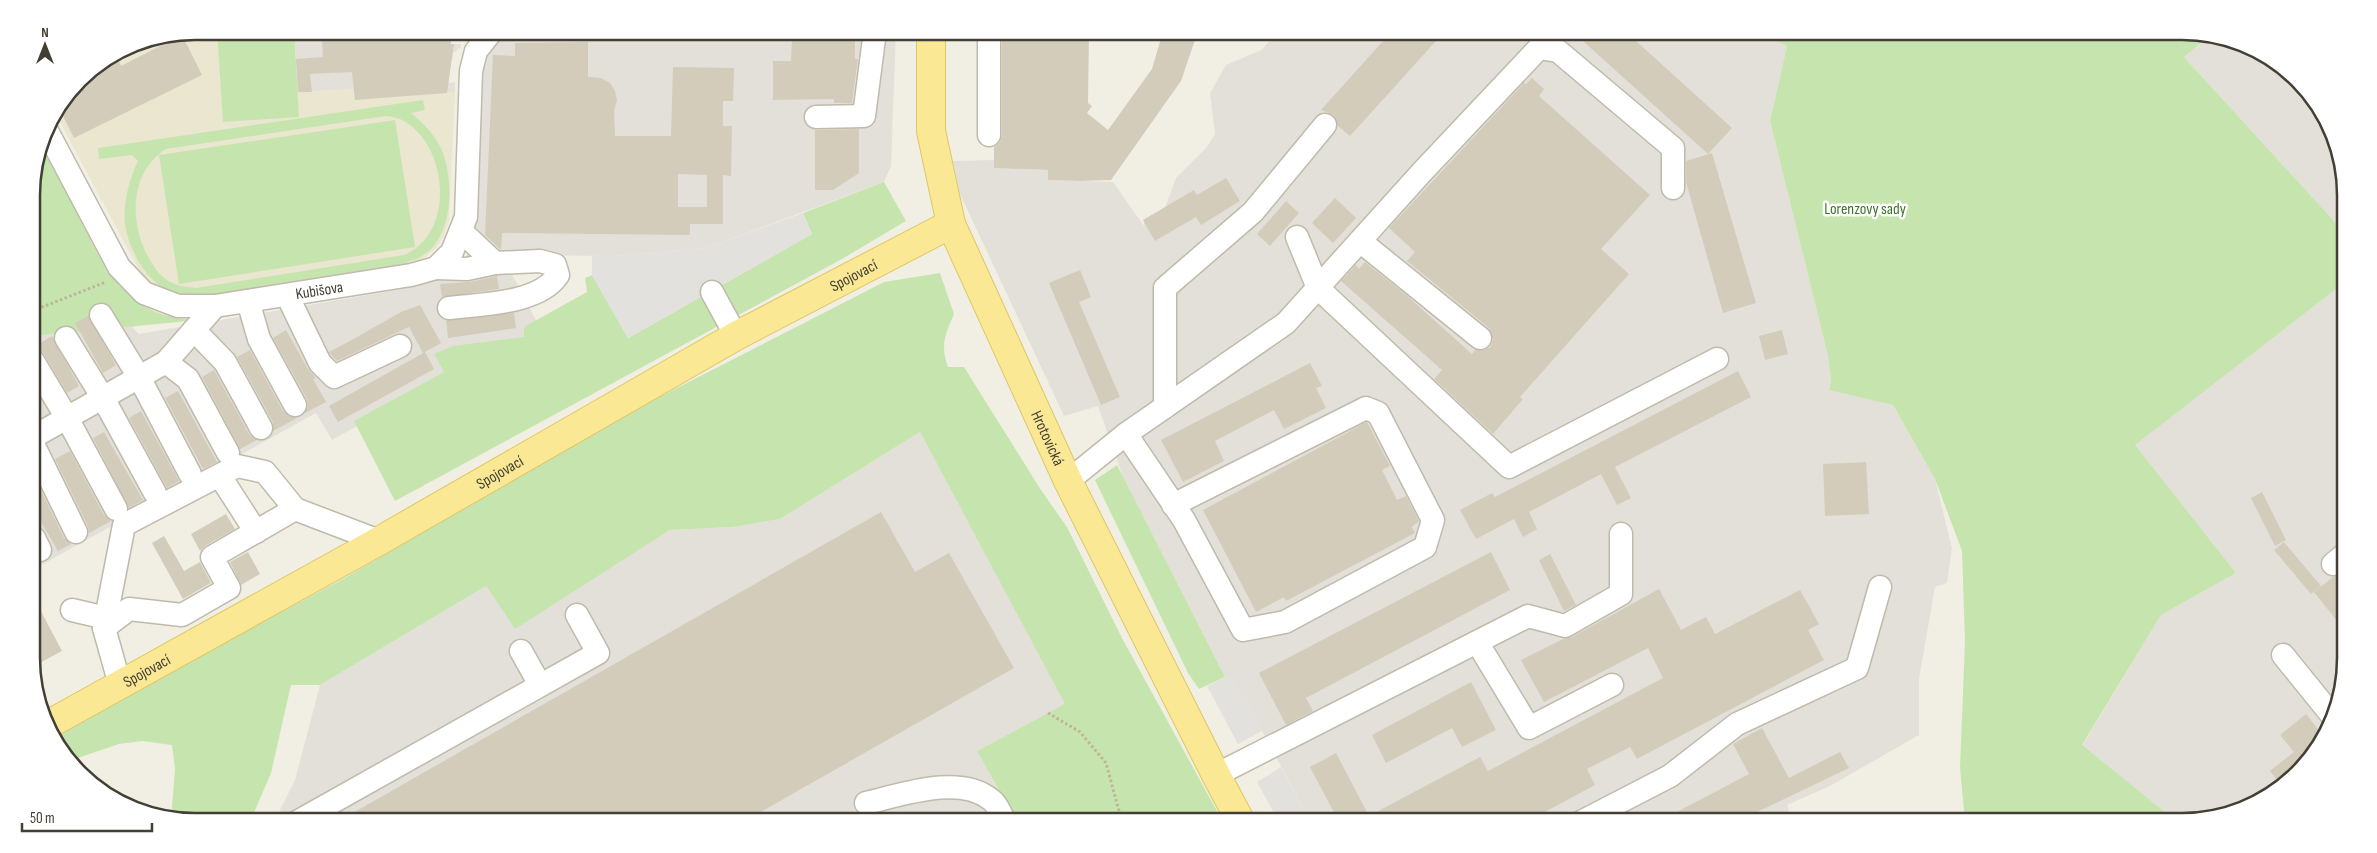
<svg xmlns="http://www.w3.org/2000/svg" width="2377" height="853" font-family="'Sofia Sans Condensed',sans-serif">
<rect width="100%" height="100%" fill="#f1efe4"/>
<!-- industrial -->
<g fill="#e3e0d9">
<polygon points="294,31 450,31 451,44 461,44 461,47 453,53 452,59 447,58 448,83 455,82 455,92 355,100 354,89 298,92"/>
<polygon points="510,31 665,34 667,31 896,31 891,166 884,182 706,248 613,256 502,255 541,330 455,371 332,440 316,413 34,569 32,337 108,301 139,334 397,290 467,257 478,77 492,43"/>
<polygon points="1279,31 1755,31 1787,46 1770,121 1828,356 1831,381 1829,389 1893,405 1935,479 1952,548 1947,583 1935,587 1919,679 1919,735 1830,786 1787,805 1793,821 1311,822 1232,675 1225,677 1124,480 1098,406 1064,416 960,194 953,161 994,160 995,168 1048,170 1048,180 1113,182 1144,226 1144,220 1165,208 1176,178 1207,147 1215,134 1210,93 1226,65 1261,50"/>
<polygon points="2209,36 2235,40 2305,87 2329,123 2344,173 2344,232 2184,57"/>
<polygon points="2345,282 2346,658 2337,711 2318,749 2282,788 2245,809 2193,821 2176,821 2082,746 2161,615 2236,573 2134,445"/>
<polygon points="920,432 1066,704 977,751 1017,822 274,822 295,780 320,685 486,586 515,628 670,530 733,527 780,519"/>
</g>
<!-- education -->
<polygon fill="#eae6cf" points="195,31 294,31 298,92 354,89 356,100 455,92 449,220 444,235 436,248 421,261 401,269 186,299 146,283 55,113 87,72 132,44"/>
<!-- green -->
<g fill="#c6e5ae" fill-rule="evenodd">
<polygon points="217,31 294,31 299,117 223,122"/>
<polygon points="1755,31 2182,31 2209,36 2184,57 2344,232 2345,282 2135,445 2236,573 2161,615 2082,745 2176,821 1965,821 1960,768 1965,641 1962,551 1935,479 1893,405 1829,390 1831,381 1828,356 1770,121 1787,46"/>
<path d="M423,100L425,110L411,113C423,123 434,134 441,148C453,176 454,224 432,248C424,257 414,260 403,264L197,297C191,296 184,296 178,295C149,287 129,252 125,224C123,202 129,180 138,161L132,155L99,159L98,148ZM386,116C392,117 399,118 404,121C449,147 455,234 404,255L196,288C187,287 178,286 170,282C162,278 156,270 151,262C129,227 128,173 166,149Z"/>
<polygon points="395,120 415,247 179,284 159,155"/>
<path d="M45,147C58,172 70,198 82,223C109,278 130,318 199,320L32,336V184L41,149Z"/>
<polygon points="884,182 906,221 842,259 395,501 354,421 444,372 434,354 453,346 524,337 524,327 587,292 585,278 592,275 628,338 812,234 803,213"/>
<path d="M940,273L954,314C945,335 940,345 948,367H964L1041,490L1067,527L1122,638L1223,822H1017L977,751L1065,704L920,432L780,519L733,527L670,530L515,629L486,586L320,685H291L271,773L250,822H195L171,818L175,770L172,745L142,741L119,744L69,761L56,734L341,580L630,412L884,282Z"/>
<polygon points="1117,465 1225,677 1199,689 1188,673 1095,480"/>
</g>
<!-- parking -->
<g fill="#e2e1dd">
<polygon points="803,213 812,234 628,338 592,275 592,256 613,256 706,248"/>
<polygon points="1232,674 1262,731 1238,744 1207,686"/>
<polygon points="1281,767 1311,822 1279,822 1257,782"/>
</g>
<!-- building -->
<g fill="#d3ccba" fill-rule="evenodd">
<polygon points="450,31 451,44 454,44 447,93 355,100 352,72 310,74 312,92 298,92 296,59 323,57 322,39"/>
<polygon points="1002,31 1089,31 1088,103 1092,106 1087,113 1108,130 1152,69 1163,31 1198,31 1181,81 1111,180 1080,181 1048,180 1048,170 994,168 994,147 1000,142 1002,135"/>
<polygon points="1392,31 1406,31 1412,37 1417,31 1445,31 1350,136 1338,126 1334,115 1321,110"/>
<polygon points="1572,31 1625,31 1732,128 1708,154"/>
<polygon points="182,35 202,75 74,138 59,108 73,90 86,83 83,77 87,72 116,54 121,66"/>
<polygon points="792,39 855,39 855,59 858,59 852,103 834,103 834,99 773,100 773,61 791,61"/>
<path d="M588,42V77L601,78L610,83L615,91L617,100L614,111L615,136H671L673,67L734,68L733,101H723V126H732L731,176L723,175V224H690V235L502,233L501,250L485,235L493,55L515,56V43ZM678,174L707,175V207H678Z"/>
<polygon points="1532,78 1544,89 1539,96 1650,195 1601,249 1629,274 1520,397 1523,399 1493,434 1434,379 1442,370 1341,281 1356,265 1359,269 1365,262 1406,295 1472,354 1475,350 1484,350 1490,347 1493,340 1489,328 1407,261 1415,252 1389,228 1524,83 1526,84"/>
<polygon points="859,129 859,173 833,190 815,190 815,130"/>
<polygon points="1712,153 1756,303 1723,313 1686,182 1686,161"/>
<polygon points="1226,178 1240,201 1201,225 1196,217 1155,241 1143,220 1194,190 1197,195"/>
<polygon points="1335,198 1356,218 1333,243 1312,223"/>
<polygon points="1286,201 1299,213 1270,246 1257,234"/>
<polygon points="1080,270 1091,297 1079,302 1120,397 1101,405 1049,283"/>
<polygon points="497,276 499,289 442,297 440,284 470,282"/>
<polygon points="420,305 441,343 423,353 409,327 337,361 331,355 329,352 350,341 401,312"/>
<polygon points="514,313 516,328 448,338 446,320"/>
<polygon points="88,316 116,365 103,373 75,323"/>
<polygon points="286,330 308,369 316,378 313,379 326,402 305,413 308,406 307,399 273,338"/>
<polygon points="1782,330 1788,354 1765,360 1759,336"/>
<polygon points="52,336 79,386 67,393 44,354 39,349 32,348"/>
<polygon points="250,350 283,411 289,416 297,418 273,431 273,422 237,357"/>
<polygon points="425,352 434,369 338,422 329,406"/>
<polygon points="1310,363 1322,386 1316,388 1326,408 1284,429 1274,410 1215,441 1224,461 1183,482 1161,440"/>
<polygon points="214,370 249,434 257,440 240,449 202,377"/>
<polygon points="1738,371 1751,397 1615,467 1631,498 1617,505 1601,474 1529,512 1537,529 1523,537 1514,519 1476,539 1460,510 1492,493 1495,497"/>
<polygon points="33,386 40,399 33,403"/>
<polygon points="178,391 217,462 203,469 165,398"/>
<polygon points="141,411 179,481 167,488 129,418"/>
<polygon points="1367,422 1390,466 1382,470 1397,500 1406,496 1419,521 1412,527 1415,533 1286,601 1284,597 1256,612 1203,510"/>
<polygon points="104,432 143,500 129,508 93,438"/>
<polygon points="70,451 104,515 111,521 89,533 88,526 55,459"/>
<polygon points="1866,462 1869,514 1825,516 1823,464"/>
<polygon points="33,474 64,538 71,544 58,551 33,508"/>
<polygon points="2262,492 2286,540 2275,546 2251,498"/>
<polygon points="881,512 915,572 949,553 1014,668 743,822 337,822"/>
<polygon points="226,514 235,529 205,546 200,551 191,534"/>
<polygon points="164,536 184,571 200,562 211,583 183,599 152,543"/>
<polygon points="2284,542 2321,586 2311,594 2274,550"/>
<polygon points="248,552 260,574 241,585 230,562"/>
<polygon points="1491,552 1510,590 1306,698 1313,711 1286,725 1259,673"/>
<polygon points="1550,554 1576,605 1564,611 1539,560"/>
<polygon points="2345,571 2346,624 2346,632 2314,592 2333,577"/>
<polygon points="1659,589 1681,630 1706,617 1715,634 1800,590 1819,624 1808,630 1824,660 1637,759 1630,747 1587,769 1595,785 1526,822 1339,822 1310,767 1336,753 1369,816 1480,757 1488,771 1663,678 1648,648 1544,702 1521,660 1563,639 1572,637"/>
<polygon points="34,598 62,651 34,666"/>
<polygon points="1471,682 1496,730 1462,747 1452,728 1386,763 1372,735"/>
<polygon points="2306,714 2324,737 2318,749 2282,787 2270,771 2294,752 2280,735"/>
<polygon points="1762,728 1789,778 1840,752 1849,768 1757,812 1759,815 1747,821 1658,822 1749,774 1733,744"/>
</g>
<g fill="none" stroke-linecap="round" stroke-linejoin="round">
<defs>
<g id="minor">
<polyline points="816,117 864,116 875,31"/>
<path id="s1" d="M46,129L119,267L144,293L178,306H215L411,275L436,268L452,252L466,217L471,71L476,51L492,31"/>
<polyline points="989,135 989,31"/>
<polyline points="461,231 495,263"/>
<polyline points="1297,237 1318,288 1509,467 1717,359"/>
<polyline points="1360,241 1480,338"/>
<path d="M436,268L467,269L495,263L540,261L555,265L558,275C539,304 481,304 449,308"/>
<polyline points="712,292 736,336"/>
<polyline points="287,295 320,363 334,377 400,346"/>
<polyline points="248,301 259,339 295,405"/>
<polyline points="101,315 139,377 190,474"/>
<polyline points="194,330 225,362 261,428"/>
<polyline points="66,338 103,398 155,493"/>
<polyline points="33,361 67,418 116,509"/>
<polyline points="166,362 188,379 228,453"/>
<polyline points="1165,407 1165,288 1253,212 1325,125"/>
<polyline points="1126,434 1184,520 1243,630 1285,622 1425,547 1433,520 1378,413 1366,408 1173,505"/>
<polyline points="33,437 166,362 215,306"/>
<polyline points="33,444 76,532"/>
<polyline points="220,476 256,532"/>
<polyline points="1068,481 1126,434 1286,323 1422,172 1539,48 1558,51 1673,148 1673,188"/>
<polyline points="34,538 40,550"/>
<polyline points="2333,564 2345,554"/>
<polyline points="72,610 106,618"/>
<polyline points="104,628 124,525 237,466 265,472 295,509"/>
<polyline points="1477,642 1529,728 1612,685"/>
<polyline points="521,651 540,685"/>
<polyline points="2283,655 2334,718"/>
<polyline points="120,685 104,628 129,609 182,615 229,588 212,557 295,509 379,541"/>
<polyline points="1216,775 1528,616 1565,626 1621,594 1621,534"/>
<path d="M866,803C901,795 959,774 990,799C997,803 1001,815 1005,822"/>
<polyline points="297,822 598,653 577,615"/>
<polyline points="1581,822 1670,776 1737,724 1857,668 1880,587"/>
</g>
<g id="major">
<path id="s2" d="M931,31V131L951,224L1068,481L1216,775L1241,822"/>
<path id="s3" d="M51,723L379,541L736,336L951,224"/>
</g>
</defs>
<!-- minor casing -->
<use href="#minor" stroke="#bfbaaa" stroke-width="25"/>
<!-- major casing -->
<use href="#major" stroke="#dec765" stroke-width="30"/>
<!-- path -->
<g stroke="#beb599" stroke-width="3" stroke-dasharray="2.5 2.5" stroke-linecap="butt">
<polyline points="32,311 106,282"/>
<polyline points="1048,713 1080,732 1106,763 1122,822"/>
</g>
<!-- minor -->
<use href="#minor" stroke="#fff" stroke-width="22"/>
<!-- major -->
<use href="#major" stroke="#fae895" stroke-width="28"/>
</g>
<g text-anchor="middle" stroke-width="5" stroke-linejoin="round" paint-order="stroke">
<!-- park labels -->
<g font-size="16" fill="#3e722a" stroke="#fff">
<text x="1865" y="214">Lorenzovy sady</text>
</g>
<!-- street labels -->
<g font-size="16" fill="#433f34" stroke="#fff">
<text dy="6" stroke="none"><textPath href="#s3" startOffset="919">Spojovací</textPath></text>
<text dy="6" stroke="none"><textPath href="#s1" startOffset="371">Kubišova</textPath></text>
<text dy="6" stroke="none"><textPath href="#s2" startOffset="430">Hrotovická</textPath></text>
<text dy="6" stroke="none"><textPath href="#s3" startOffset="514">Spojovací</textPath></text>
<text dy="6" stroke="none"><textPath href="#s3" startOffset="109">Spojovací</textPath></text>
</g>
</g>
<!-- crop -->
<path d="M0 0H2377V853H0ZM195 40H2182A155 155 0 0 1 2337 195V658A155 155 0 0 1 2182 813H195A155 155 0 0 1 40 658V195A155 155 0 0 1 195 40Z" fill="#fff" fill-rule="evenodd"/>
<path fill="none" stroke="#433f34" stroke-width="2.5" d="M195 40H2182A155 155 0 0 1 2337 195V658A155 155 0 0 1 2182 813H195A155 155 0 0 1 40 658V195A155 155 0 0 1 195 40Z"/>
<!-- north arrow -->
<g transform="translate(45 45)" stroke="#ffffff" stroke-width="4" paint-order="stroke">
<path d="M0-4L9 19L0 12L-9 19Z" fill="#433f34"/>
<text y="-8" font-size="14" font-weight="bold" text-anchor="middle" fill="#433f34">N</text>
</g>
<!-- scale -->
<path d="M22 823v8h130v-8" fill="none" stroke="#433f34" stroke-width="2.5"/>
<text x="30" y="823" font-size="15" fill="#433f34" stroke="#ffffff" stroke-width="4" paint-order="stroke">50 m</text>
</svg>
